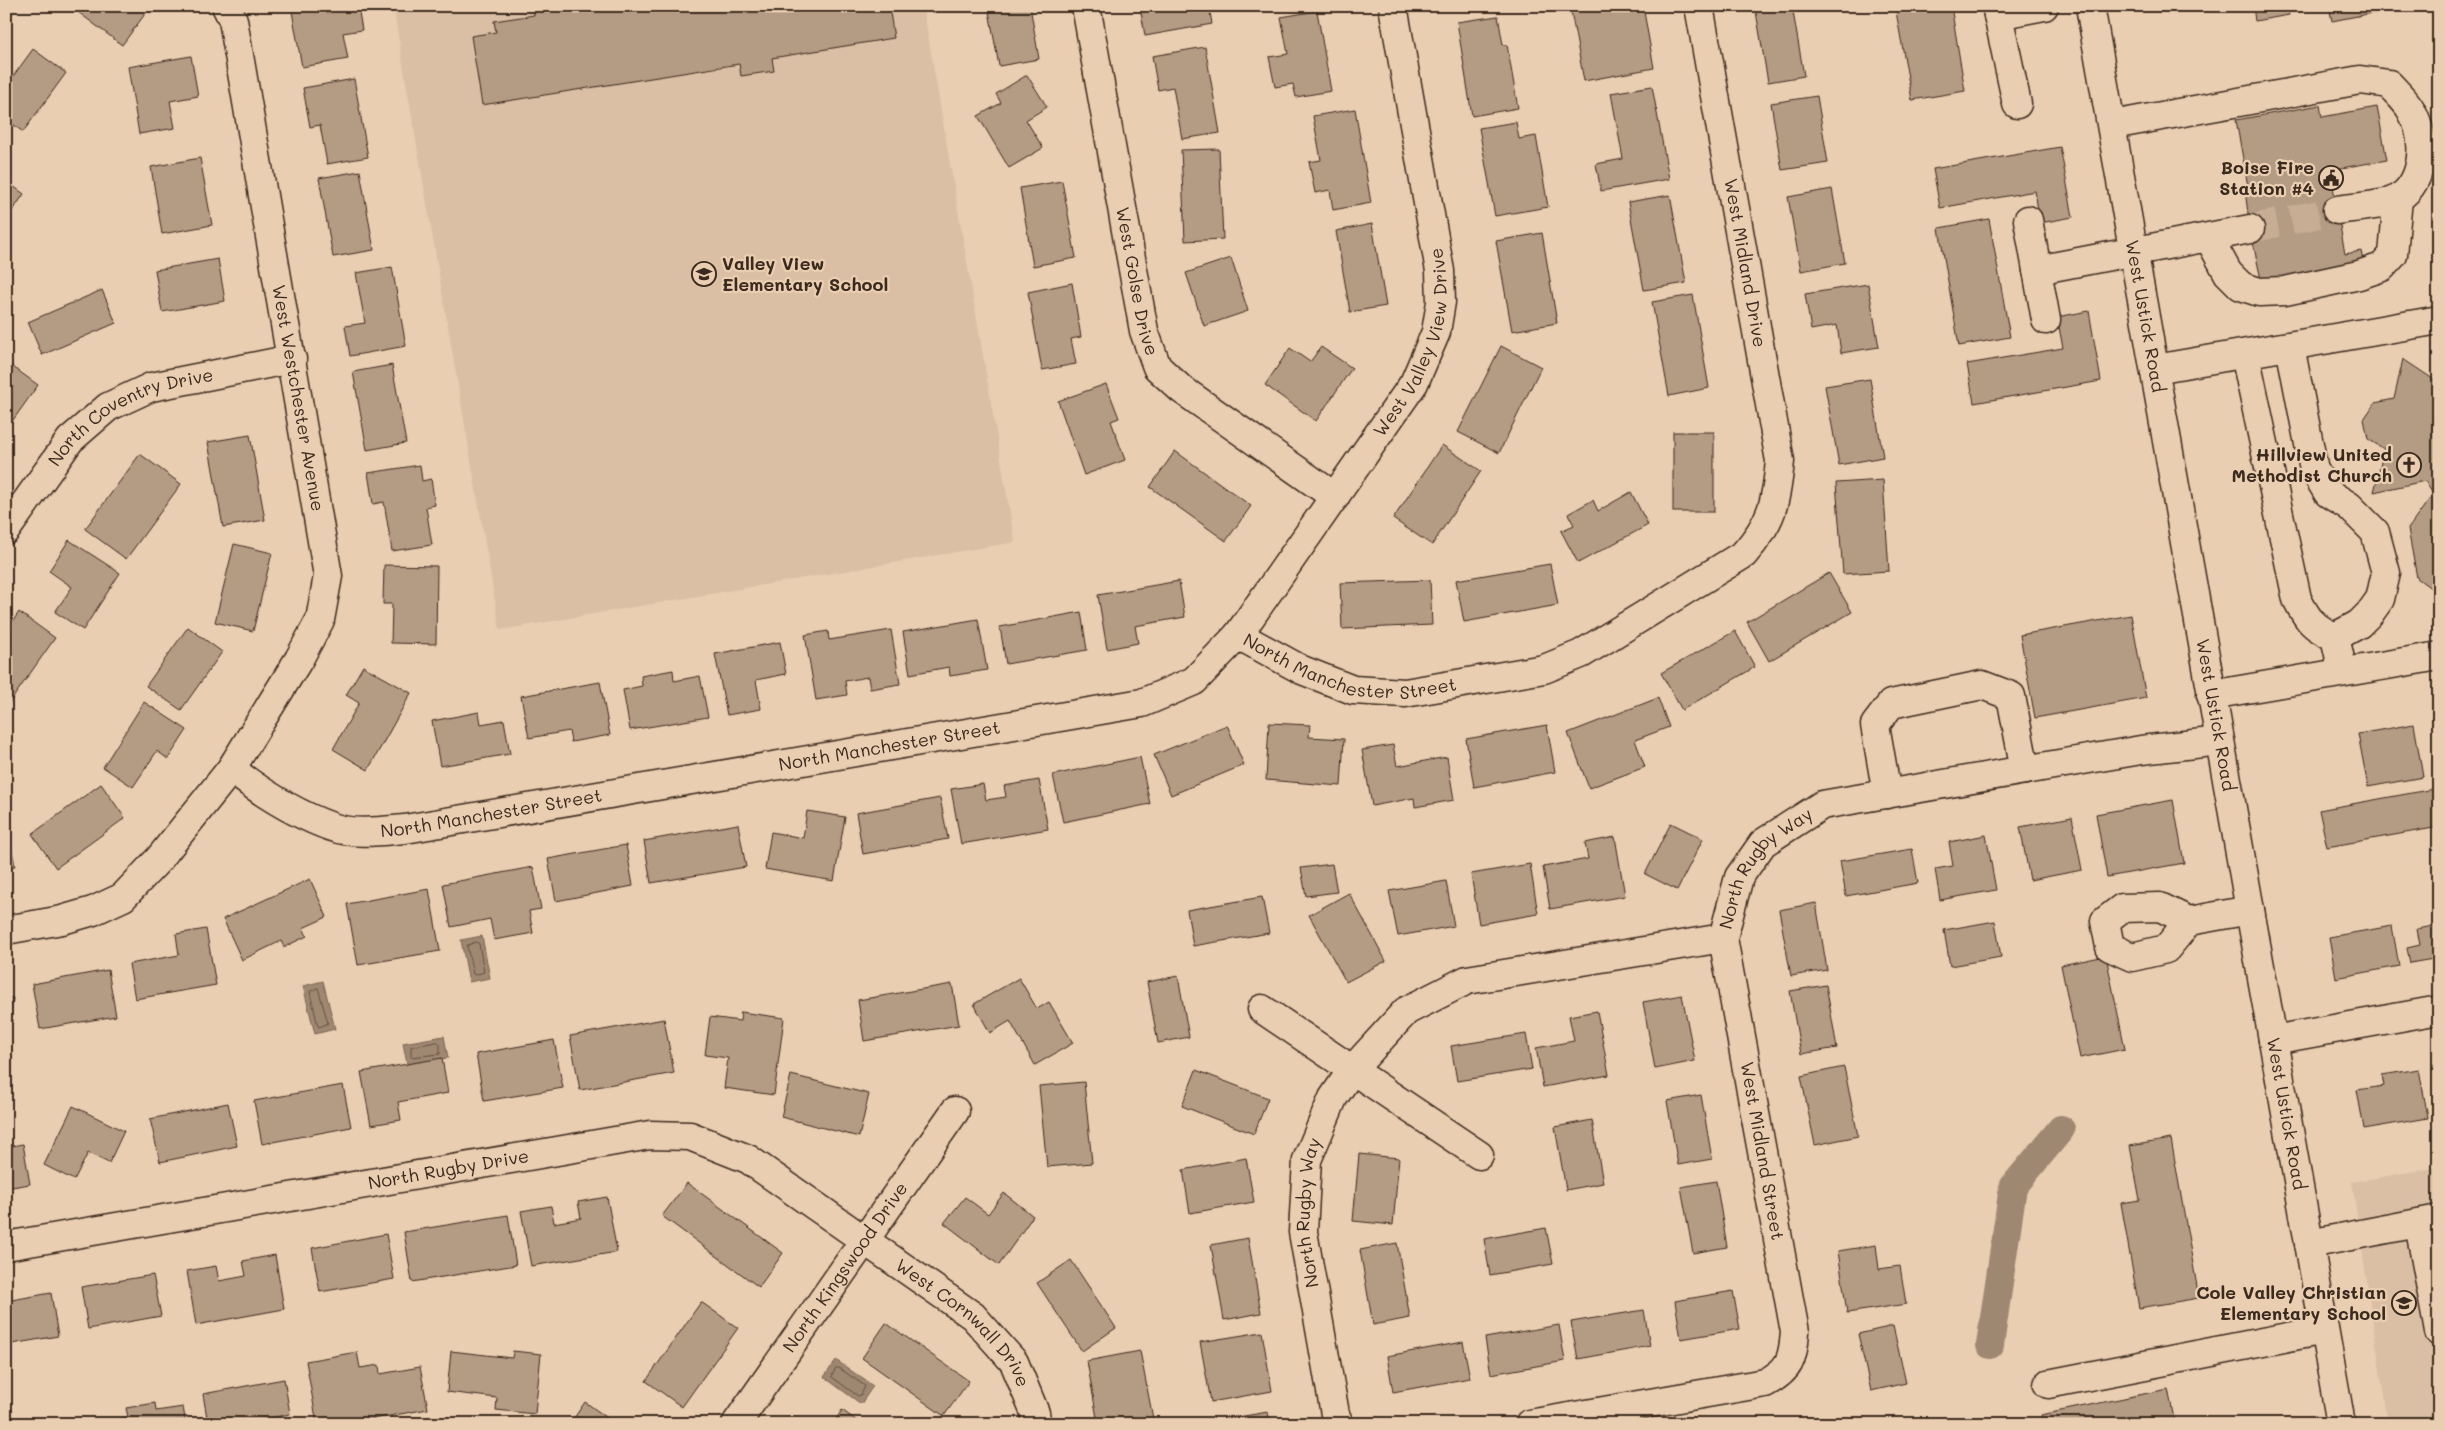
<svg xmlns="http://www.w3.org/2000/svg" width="2445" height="1430" font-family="Mali,sans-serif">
<rect width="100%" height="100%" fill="#eaceb1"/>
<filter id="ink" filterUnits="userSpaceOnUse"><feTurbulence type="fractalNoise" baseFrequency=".02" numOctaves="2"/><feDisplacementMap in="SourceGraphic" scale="10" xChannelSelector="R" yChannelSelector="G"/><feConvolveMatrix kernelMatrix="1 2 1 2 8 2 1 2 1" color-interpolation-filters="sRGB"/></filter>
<g filter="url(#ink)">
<!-- built -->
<g fill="#dabfa4">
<polygon points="393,6 923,6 1015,542 500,630"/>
<polygon points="2439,1167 2439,1424 2388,1424 2352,1182"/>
</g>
<!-- water -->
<g fill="#9f8872" stroke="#776250">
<polygon points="482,936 490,978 469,982 461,940"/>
<polygon points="323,981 335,1029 315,1034 303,986"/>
<polygon points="444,1036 448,1058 407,1064 403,1043"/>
<polygon points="836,1360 873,1386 861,1404 824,1377"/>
</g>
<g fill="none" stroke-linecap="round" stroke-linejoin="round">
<!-- shore -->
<g stroke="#635040" stroke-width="1">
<polygon points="476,942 479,944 484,972 475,975 473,974 467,946"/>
<polygon points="318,988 328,1023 320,1027 318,1026 310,992"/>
<polygon points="438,1042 440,1044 440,1054 411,1057 411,1047"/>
<polygon points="836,1368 839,1368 865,1386 861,1395 858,1396 832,1377"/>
</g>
<!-- canal -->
<polyline stroke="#9f8872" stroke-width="28" points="1990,1345 2013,1187 2061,1129"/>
</g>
<!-- building -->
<g fill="#b49b84" stroke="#3b2a1e">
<polygon points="70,6 144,6 148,10 122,45"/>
<polygon points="291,6 358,6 362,30 343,33 348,59 302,67"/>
<polygon points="533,6 889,6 894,38 772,58 774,71 741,76 739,64 482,105 471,36 496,32 494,21 534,15"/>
<polygon points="988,6 1030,6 1039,59 999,66"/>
<polygon points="1140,6 1209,6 1212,24 1145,36"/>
<polygon points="1570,6 1643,6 1654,68 1584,81"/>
<polygon points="1755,6 1792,6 1804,76 1768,82"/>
<polygon points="1895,6 1951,6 1965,91 1912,100"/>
<polygon points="2253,6 2287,6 2289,15 2255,21"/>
<polygon points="2329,6 2382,6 2383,11 2332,21"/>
<polygon points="1317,11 1331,91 1296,97 1293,84 1275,87 1269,57 1288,54 1281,17"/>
<polygon points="1498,16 1503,45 1507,45 1518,108 1472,116 1457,22"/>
<polygon points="1205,47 1220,133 1182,139 1173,87 1158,90 1152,56"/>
<polygon points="33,49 66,73 23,132 6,119 6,86"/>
<polygon points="191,56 198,96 170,101 175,128 139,134 128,67"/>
<polygon points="1027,75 1047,107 1026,120 1043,148 1009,168 978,116 1001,103 996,94"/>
<polygon points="354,79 368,157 327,164 320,125 310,127 303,88"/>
<polygon points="1652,86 1669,179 1601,191 1596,164 1623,159 1611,93"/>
<polygon points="1817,96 1828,163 1782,170 1771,103"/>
<polygon points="2320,105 2322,117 2377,107 2387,160 2330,170 2345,254 2361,251 2364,265 2262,284 2250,229 2246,198 2249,192 2236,120"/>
<polygon points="1355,109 1371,203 1333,210 1330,190 1315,193 1309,162 1321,160 1313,116"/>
<polygon points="1516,122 1519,139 1536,136 1548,207 1495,216 1479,128"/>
<polygon points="2060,147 2073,217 2040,223 2035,191 1940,208 1933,169"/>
<polygon points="1219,149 1223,239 1185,241 1181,150"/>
<polygon points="200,158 212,225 162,234 151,167"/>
<polygon points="360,171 374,250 333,257 319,178"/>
<polygon points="6,181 24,194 6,220"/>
<polygon points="1062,181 1076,258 1033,266 1020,188"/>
<polygon points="1832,189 1845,263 1801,271 1788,197"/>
<polygon points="1670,195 1686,283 1644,290 1628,202"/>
<polygon points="1989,219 2010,337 1959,346 1939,228"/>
<polygon points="1372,224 1386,306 1350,312 1336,231"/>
<polygon points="1542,233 1557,323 1512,331 1496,241"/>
<polygon points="1231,258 1248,311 1204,326 1186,273"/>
<polygon points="218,259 225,301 162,312 155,270"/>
<polygon points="392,267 406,346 350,356 345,326 365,323 356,273"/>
<polygon points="1072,283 1081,337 1071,339 1076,364 1042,370 1028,292"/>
<polygon points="1868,284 1879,347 1841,353 1837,325 1811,330 1805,294"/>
<polygon points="102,290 116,323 42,355 28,322"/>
<polygon points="1693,295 1709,388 1669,396 1652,302"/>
<polygon points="2089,311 2101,381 1974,403 1967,364 2063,348 2057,317"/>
<polygon points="1501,346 1541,367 1499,453 1458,432"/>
<polygon points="1321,347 1352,368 1316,421 1265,385 1290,348 1310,362"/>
<polygon points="2403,359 2439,383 2439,594 2417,578 2408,529 2433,494 2425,481 2374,492 2384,449 2368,439 2364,419 2375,403 2394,399"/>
<polygon points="6,362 38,385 6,430"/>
<polygon points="392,365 406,443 367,450 353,372"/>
<polygon points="1870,379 1883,457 1839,465 1825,386"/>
<polygon points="1106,384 1119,418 1111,421 1125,460 1084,475 1058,401"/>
<rect x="1673" y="432" width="41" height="80"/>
<polygon points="250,435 265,520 223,527 208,442"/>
<polygon points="1442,445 1481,471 1432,545 1393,519"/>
<polygon points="1175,451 1251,506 1226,541 1150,487"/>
<polygon points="140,454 181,484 126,559 85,529"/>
<polygon points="420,465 422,481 431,479 435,505 426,507 432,545 392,551 384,502 373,504 368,473"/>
<polygon points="1883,480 1889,571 1843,574 1836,483"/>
<polygon points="1631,492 1648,525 1578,563 1561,531 1574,525 1568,514 1593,500 1598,511"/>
<polygon points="69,540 120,573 83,630 55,612 72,587 49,571"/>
<polygon points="234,544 272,553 253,631 215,622"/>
<polygon points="1550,564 1558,605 1464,622 1456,580"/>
<polygon points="384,565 437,566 436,644 391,643 392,604 383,604"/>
<polygon points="1829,573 1852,612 1769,661 1747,622"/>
<polygon points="1430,580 1432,625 1342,629 1340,583"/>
<polygon points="1179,581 1185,617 1135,626 1138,643 1107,649 1098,595"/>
<polygon points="19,612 55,638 10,702 6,699 6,631"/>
<polygon points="1081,612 1087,650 1006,664 1000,627"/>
<polygon points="2131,615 2146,698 2035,718 2020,635"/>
<polygon points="978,619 987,670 950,676 949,667 910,674 903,632"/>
<polygon points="188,627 222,652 181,710 146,686"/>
<polygon points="891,630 900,684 870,689 868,677 845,681 847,695 816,700 805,635 828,631 829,640"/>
<polygon points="1735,631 1755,667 1682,710 1661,673"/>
<polygon points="780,642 786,674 756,680 761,709 727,715 715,654"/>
<polygon points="363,666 411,693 368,770 333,749 359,703 346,695"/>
<polygon points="673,670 674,681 700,676 708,717 630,730 623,690 642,686 641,676"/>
<polygon points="600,682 610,735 571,742 569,731 529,738 521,696"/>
<polygon points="1658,698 1669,727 1635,740 1645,767 1589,788 1568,733"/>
<polygon points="144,702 187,730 168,759 157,751 133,787 103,767"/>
<polygon points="479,712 481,724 504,720 510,754 440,766 432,721"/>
<polygon points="1269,723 1310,725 1309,737 1344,739 1341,786 1266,780"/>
<polygon points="2414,724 2423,777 2368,787 2358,734"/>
<polygon points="1227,725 1244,765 1171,795 1154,755"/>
<polygon points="1547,725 1555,772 1474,787 1466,739"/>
<polygon points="1393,745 1397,766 1447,757 1454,800 1415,807 1414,798 1372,806 1362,750"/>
<polygon points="1140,757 1150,804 1063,822 1053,775"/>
<polygon points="1039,780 1048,829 961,844 951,789 983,784 986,800 1006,797 1004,786"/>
<polygon points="101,784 125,818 56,868 32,834"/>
<polygon points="2439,788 2439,827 2327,847 2319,810"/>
<polygon points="940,798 948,839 863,854 856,813"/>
<polygon points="2173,800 2184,863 2107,877 2096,814"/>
<polygon points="807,811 845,817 834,881 765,869 771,832 803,838"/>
<polygon points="2072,817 2082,870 2030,880 2020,827"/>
<polygon points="6,819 15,866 6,867"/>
<polygon points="1671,823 1703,839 1677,890 1645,874"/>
<polygon points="738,824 746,867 651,883 644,841"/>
<polygon points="1986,835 1996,890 1940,900 1935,869 1953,866 1949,842"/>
<polygon points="1615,837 1625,896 1550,909 1543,867 1588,859 1585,843"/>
<polygon points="626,845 633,886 556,901 548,859"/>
<polygon points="1912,849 1918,883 1846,896 1840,861"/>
<polygon points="1332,864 1337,892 1306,896 1301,868"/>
<polygon points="1530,864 1538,914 1479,924 1471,874"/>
<polygon points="533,867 541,909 529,911 533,933 494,940 490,919 451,927 443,884"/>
<polygon points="310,879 327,917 303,928 307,936 284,947 281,941 242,960 223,919"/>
<polygon points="1446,881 1454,926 1398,936 1389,891"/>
<polygon points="429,889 440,951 358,965 347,904"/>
<polygon points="1349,893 1386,961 1346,982 1309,915"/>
<polygon points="1262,897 1269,933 1193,946 1187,910"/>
<polygon points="1816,903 1827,970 1791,976 1779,910"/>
<polygon points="1995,921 2001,957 1950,966 1944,930"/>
<polygon points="2439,925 2439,958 2410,963 2407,948 2420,945 2417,929"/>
<polygon points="2392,926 2399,966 2336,978 2329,937"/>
<polygon points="206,929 216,985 135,999 129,964 179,955 176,934"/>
<polygon points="2106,956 2125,1049 2080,1058 2061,965"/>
<polygon points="108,970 116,1016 40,1029 32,984"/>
<polygon points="1178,976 1189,1037 1158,1043 1147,982"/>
<polygon points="1019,978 1037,1009 1049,1002 1073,1043 1035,1065 1010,1021 990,1033 974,1004"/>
<polygon points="952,984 959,1025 864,1041 858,1000"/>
<polygon points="1826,985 1837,1048 1801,1054 1790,991"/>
<polygon points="1682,995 1695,1061 1655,1069 1643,1002"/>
<polygon points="6,997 13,998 6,1038"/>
<polygon points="1597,1011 1609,1075 1543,1087 1536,1048 1574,1041 1569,1016"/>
<polygon points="741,1012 784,1018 774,1095 724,1088 728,1058 705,1055 710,1017 740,1021"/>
<polygon points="664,1019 674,1073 580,1090 570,1036"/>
<polygon points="1526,1034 1532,1069 1457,1081 1451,1046"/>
<polygon points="554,1040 563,1088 484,1101 476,1054"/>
<polygon points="442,1058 448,1093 398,1102 401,1120 371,1125 361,1072"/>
<polygon points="1844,1067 1858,1136 1815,1145 1801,1076"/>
<polygon points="2419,1069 2428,1118 2364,1129 2357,1090 2384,1086 2382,1075"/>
<polygon points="1196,1070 1268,1098 1254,1134 1182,1106"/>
<polygon points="791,1075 869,1094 859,1137 781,1117"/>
<polygon points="1084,1082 1092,1163 1047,1167 1039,1086"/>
<polygon points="343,1085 351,1127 262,1144 254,1101"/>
<polygon points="1701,1095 1712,1159 1678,1165 1667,1101"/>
<polygon points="228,1103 237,1146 160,1162 150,1119"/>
<polygon points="73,1106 124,1131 109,1163 88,1153 74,1180 44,1165"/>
<polygon points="1592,1120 1603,1183 1566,1190 1555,1127"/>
<polygon points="2171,1139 2199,1298 2139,1308 2121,1203 2140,1200 2130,1146"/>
<polygon points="23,1144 30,1184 6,1188 6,1147"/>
<polygon points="1359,1154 1399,1158 1393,1225 1353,1221"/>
<polygon points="1246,1158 1254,1202 1190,1213 1183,1170"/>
<polygon points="1716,1181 1727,1247 1693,1253 1681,1187"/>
<polygon points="687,1183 783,1253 759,1287 662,1216"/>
<polygon points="1004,1193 1033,1216 999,1265 944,1223 965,1197 988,1214"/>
<polygon points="607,1197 617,1252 531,1266 521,1211 551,1206 554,1223 581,1218 578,1202"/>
<polygon points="508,1215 516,1265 412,1282 404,1232"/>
<polygon points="1546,1228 1553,1264 1490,1275 1484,1239"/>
<polygon points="386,1234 394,1279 320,1292 312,1248"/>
<polygon points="1248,1238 1261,1313 1224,1320 1211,1245"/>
<polygon points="1397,1243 1410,1318 1373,1325 1360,1250"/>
<polygon points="1876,1245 1879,1269 1900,1266 1906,1304 1847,1313 1838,1251"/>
<polygon points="275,1255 284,1309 196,1325 187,1271 216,1266 219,1281 246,1276 243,1261"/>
<polygon points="1071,1260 1116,1328 1082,1351 1037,1283"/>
<polygon points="153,1275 161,1316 88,1329 81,1287"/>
<polygon points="1733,1291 1740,1329 1681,1339 1675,1301"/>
<polygon points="51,1293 58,1336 6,1345 6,1301"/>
<polygon points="701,1302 738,1328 682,1407 646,1381"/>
<polygon points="1644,1310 1650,1346 1578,1359 1571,1322"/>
<polygon points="886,1323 969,1381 944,1416 862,1358"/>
<polygon points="1559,1325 1565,1361 1491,1374 1485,1338"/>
<polygon points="1893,1326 1906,1383 1871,1391 1858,1334"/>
<polygon points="1262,1332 1272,1391 1211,1402 1200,1342"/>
<polygon points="1463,1342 1470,1378 1393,1392 1387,1356"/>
<polygon points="451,1351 512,1358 513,1351 541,1354 535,1414 496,1410 497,1398 447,1392"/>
<polygon points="1140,1351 1154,1424 1098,1424 1087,1361"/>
<polygon points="357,1352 360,1368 379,1365 380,1374 420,1367 428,1409 345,1424 317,1424 306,1361"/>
<polygon points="284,1379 290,1414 240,1424 208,1424 203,1394"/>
<polygon points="2168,1389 2175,1424 2043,1424 2041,1415"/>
<polygon points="585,1402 616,1424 570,1424"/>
<polygon points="155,1403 156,1411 183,1407 186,1424 89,1424 128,1417 126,1408"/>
<polygon points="842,1410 861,1424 833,1424"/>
<polygon points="1268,1412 1270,1424 1233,1424 1232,1418"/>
</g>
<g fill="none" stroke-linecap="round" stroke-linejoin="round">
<!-- minor-tunnel -->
<polyline stroke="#c7ad94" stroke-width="28" stroke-dasharray="28 14" stroke-linecap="butt" points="2250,229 2337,210"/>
<defs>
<g id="minor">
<path id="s1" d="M1086,6L1144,331L1157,367L1181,389L1335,497"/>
<polyline points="1996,6 1998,15 2044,6"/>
<polyline points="1998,15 2017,104"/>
<path d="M2112,125L2360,80L2389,84C2396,92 2406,101 2411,110C2427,137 2426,182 2397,199C2387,205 2350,208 2337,210"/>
<polyline points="2028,220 2046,320"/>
<polyline points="2209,238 2228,273 2241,286 2259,292 2285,291 2359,275 2382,267 2393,255 2398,198"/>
<polyline points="2037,270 2250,229"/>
<polyline points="2290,346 2314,470 2328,493 2349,506 2375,532 2386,573 2380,599 2370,613 2359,624 2335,637"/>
<path d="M2245,354L2297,599C2308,621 2313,627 2335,637L2343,672"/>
<polyline points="2155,369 2439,320"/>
<path id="s2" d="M6,530L70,440L108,407L151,387L292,359"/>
<path id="s3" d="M1238,635L1414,383L1436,332L1441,302L1440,271L1393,6"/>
<polyline points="2211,695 2439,656"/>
<path id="s4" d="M231,769C262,793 295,814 332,827C354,835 382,831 405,829L1142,703L1194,681L1238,635L1302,670L1353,690L1405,693L1544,669L1581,654L1744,554C1772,522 1776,503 1780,461L1699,6"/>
<polyline points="1887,794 1875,725 1891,704 1982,685 2011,696 2025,770"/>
<polyline points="2189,921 2166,949 2132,957 2110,947 2105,921 2122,908 2160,907 2189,921 2250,910"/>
<polyline points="6,930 62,920 93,911 123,897 159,859 231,769 299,659 320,620 328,576 233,20 226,6"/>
<polyline points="1262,1009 1479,1155"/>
<polyline points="2273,1040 2439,1010"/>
<polyline points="2419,1224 2439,1332"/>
<polyline points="2309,1244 2439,1219"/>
<path id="s5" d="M6,1246L650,1135L690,1136L748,1159L973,1316L1014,1362L1035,1413L1037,1424"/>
<polyline points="2048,1384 2324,1330"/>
<path id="s6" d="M736,1424L955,1111"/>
<path id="s7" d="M1339,1424L1335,1414L1303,1232L1307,1160L1333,1098L1352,1070L1406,1011L1467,980L1723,938L1739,877L1763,843L1822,805L2141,750L2220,741"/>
<path d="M1529,1424L1765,1383C1790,1370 1793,1359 1795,1332L1723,938"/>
</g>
<g id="major">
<path id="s8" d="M2090,6L2341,1424"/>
</g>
</defs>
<!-- minor casing -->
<use href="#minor" stroke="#3b2a1e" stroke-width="31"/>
<!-- major casing -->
<use href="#major" stroke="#3b2a1e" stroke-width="31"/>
<!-- minor -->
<use href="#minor" stroke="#eaceb1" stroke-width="28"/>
<!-- major -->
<use href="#major" stroke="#eaceb1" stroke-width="28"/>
</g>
</g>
<!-- icons -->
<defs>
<symbol id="civic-ring" viewBox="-11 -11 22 22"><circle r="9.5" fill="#eaceb1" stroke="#3b2a1e" stroke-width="1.5"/><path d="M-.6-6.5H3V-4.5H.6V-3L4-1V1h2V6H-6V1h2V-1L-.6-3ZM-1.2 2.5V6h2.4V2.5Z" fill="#3b2a1e"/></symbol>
<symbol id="school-ring" viewBox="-11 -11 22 22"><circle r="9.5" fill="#eaceb1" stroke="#3b2a1e" stroke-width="1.5"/><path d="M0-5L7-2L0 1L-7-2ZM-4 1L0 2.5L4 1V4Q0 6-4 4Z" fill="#3b2a1e"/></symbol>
<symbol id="church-ring" viewBox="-11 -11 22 22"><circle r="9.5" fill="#eaceb1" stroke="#3b2a1e" stroke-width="1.5"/><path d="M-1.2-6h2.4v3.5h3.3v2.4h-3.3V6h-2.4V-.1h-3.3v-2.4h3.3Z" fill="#3b2a1e"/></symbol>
</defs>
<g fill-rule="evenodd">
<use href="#civic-ring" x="2317" y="164" width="28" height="28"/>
<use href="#school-ring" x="690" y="260" width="28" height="28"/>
<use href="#church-ring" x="2395" y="451" width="28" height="28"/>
<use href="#school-ring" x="2390" y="1289" width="28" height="28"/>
</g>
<g text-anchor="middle" stroke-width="4.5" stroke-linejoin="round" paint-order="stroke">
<!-- poi labels -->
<g font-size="18" font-weight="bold" fill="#3b2a1e" stroke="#eaceb1" text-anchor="end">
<text x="2314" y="174">Boise Fire<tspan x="2314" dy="21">Station #4</tspan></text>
<text x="722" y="270" text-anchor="start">Valley View<tspan x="722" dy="21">Elementary School</tspan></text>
<text x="2392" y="461">Hillview United<tspan x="2392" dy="21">Methodist Church</tspan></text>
<text x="2386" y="1299">Cole Valley Christian<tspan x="2386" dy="21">Elementary School</tspan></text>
</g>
<!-- street labels -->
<g font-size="18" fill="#3b2a1e" stroke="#eaceb1">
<text transform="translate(1745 263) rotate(80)" y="6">West Midland Drive</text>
<text dy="6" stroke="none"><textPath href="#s1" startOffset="280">West Golse Drive</textPath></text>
<text dy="6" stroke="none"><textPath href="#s8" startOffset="315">West Ustick Road</textPath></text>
<text dy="6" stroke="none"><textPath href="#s3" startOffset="346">West Valley View Drive</textPath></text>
<text transform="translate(298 398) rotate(80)" y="6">West Westchester Avenue</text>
<text dy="6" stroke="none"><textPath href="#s2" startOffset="176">North Coventry Drive</textPath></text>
<text dy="6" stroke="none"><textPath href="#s4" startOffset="1178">North Manchester Street</textPath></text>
<text dy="6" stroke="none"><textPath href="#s8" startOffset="720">West Ustick Road</textPath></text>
<text dy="6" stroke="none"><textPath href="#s4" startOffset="682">North Manchester Street</textPath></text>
<text dy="6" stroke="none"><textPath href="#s4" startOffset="278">North Manchester Street</textPath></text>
<text dy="6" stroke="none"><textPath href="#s7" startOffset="862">North Rugby Way</textPath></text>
<text dy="6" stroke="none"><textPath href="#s8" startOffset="1125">West Ustick Road</textPath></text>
<text transform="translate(1762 1151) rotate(80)" y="6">West Midland Street</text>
<text dy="6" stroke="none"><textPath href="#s5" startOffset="449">North Rugby Drive</textPath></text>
<text dy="6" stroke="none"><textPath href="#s7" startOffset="215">North Rugby Way</textPath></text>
<text dy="6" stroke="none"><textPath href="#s6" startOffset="191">North Kingswood Drive</textPath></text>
<text dy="6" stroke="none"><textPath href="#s5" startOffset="1028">West Cornwall Drive</textPath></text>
</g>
</g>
<!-- margin -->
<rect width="2445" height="1430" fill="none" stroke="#eaceb1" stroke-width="25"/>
<rect x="12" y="12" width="2420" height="1405" fill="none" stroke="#3b2a1e" stroke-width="2" filter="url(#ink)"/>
</svg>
